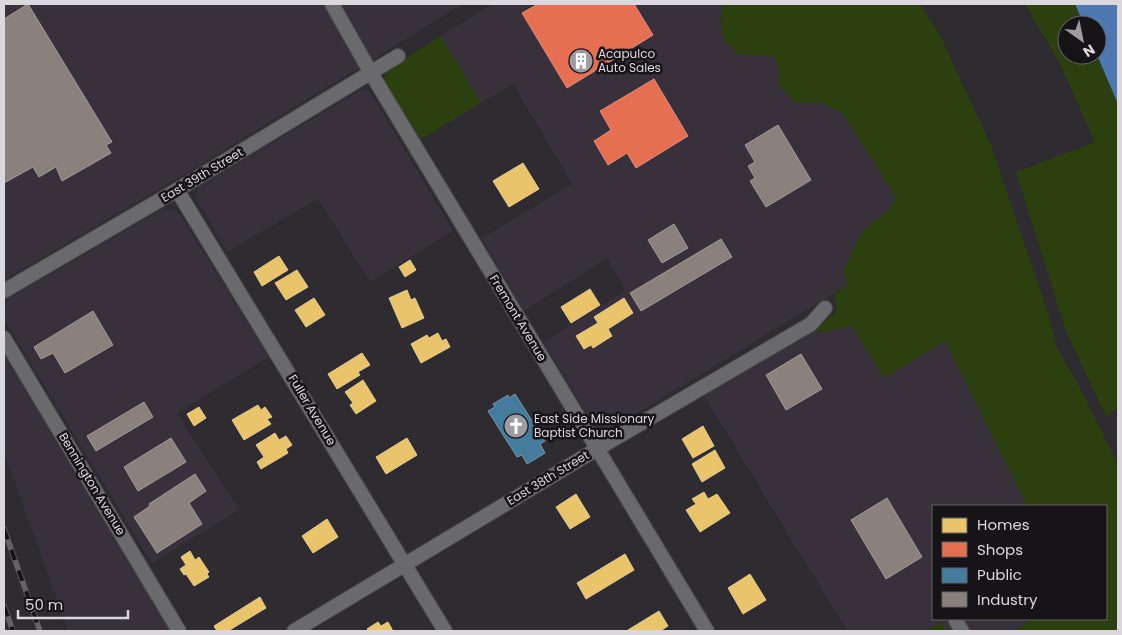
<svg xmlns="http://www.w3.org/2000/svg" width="1122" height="635" font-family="Poppins,sans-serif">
<rect width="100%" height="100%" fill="#2f2c31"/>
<!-- built -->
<g fill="#38303b">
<polygon points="4,4 463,4 193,169 4,280"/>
<polygon points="492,4 723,4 720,22 738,54 774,56 780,73 779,85 794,102 822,103 843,114 896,197 890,209 866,228 849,284 600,436 544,342 625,291 607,258 524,311 482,238 572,184 513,84 481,103 441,36"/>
<polygon points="363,89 371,93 453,231 370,282 318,199 227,252 195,196 198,187"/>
<polygon points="163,209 174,210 181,216 269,357 177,413 239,510 152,563 4,319 4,308 8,299"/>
<polygon points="852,326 884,378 945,340 1027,506 933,506 933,619 1032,619 1015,631 947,631 942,622 926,631 847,631 704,396 812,331 825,332"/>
<polygon points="4,354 10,365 170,631 68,631 4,452"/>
</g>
<!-- green -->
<g fill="#2c3f0f">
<path d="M723,4H920L940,35L992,148L1048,313L1057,348L1080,388L1115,458L1118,469V631H1015L1032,619H1106V506H1027L945,341L884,378L852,326L825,332L812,331L837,312L834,293L848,284L843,272C850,258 856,238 867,227C881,214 887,215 896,197L843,114L822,103L794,102L779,85L780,73L774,56L738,54L725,41L720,22Z"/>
<polygon points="1025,4 1075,4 1084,25 1067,25 1067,55 1097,55 1118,104 1118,407 1106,417 1066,331 1016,172 1095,142 1060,64"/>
<polygon points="441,36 481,103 421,139 384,80 387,70"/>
<polygon points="942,622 947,631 926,631"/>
</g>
<!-- water -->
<polygon fill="#4e78b2" points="1075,4 1118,4 1118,104 1097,55 1097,25 1084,25"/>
<!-- homes -->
<g fill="#e9c46a" stroke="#e5ca8c">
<polygon points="523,163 539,189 509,207 493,181"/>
<polygon points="279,256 288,270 262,286 254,272"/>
<polygon points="410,260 416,270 405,277 399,267"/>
<polygon points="297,270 308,287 286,300 275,283"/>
<polygon points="590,289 600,305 571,323 561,307"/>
<polygon points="407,290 411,300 415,298 424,318 402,328 389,298"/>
<polygon points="314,298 325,315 306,327 295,310"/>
<polygon points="624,298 633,313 608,329 612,336 593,348 591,345 584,349 576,336 598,323 594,317"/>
<polygon points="438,333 442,341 446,339 450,347 421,363 411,344 427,335 429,338"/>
<polygon points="362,353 370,365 358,372 360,375 337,389 328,374"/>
<polygon points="363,380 376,401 356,414 350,405 353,403 345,392"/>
<polygon points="258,405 261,410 265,407 272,417 267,419 271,424 244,440 232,420"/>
<polygon points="199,407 206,418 194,426 187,414"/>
<polygon points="703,426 714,446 693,458 682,439"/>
<polygon points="275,433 279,440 286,436 292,445 286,449 288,453 261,469 257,462 264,457 256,445"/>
<polygon points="407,438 417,455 386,474 376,457"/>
<polygon points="715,450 725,468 702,482 692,464"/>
<polygon points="704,492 708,499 717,494 730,513 700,532 686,510 696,504 692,499"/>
<polygon points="576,494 590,517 570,529 556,507"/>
<polygon points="327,519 338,537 313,553 302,536"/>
<polygon points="190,551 195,560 199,557 209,572 207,574 209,577 194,586 186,574 184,575 180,569 186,565 181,557"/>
<polygon points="625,554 634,570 586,599 577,583"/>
<polygon points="750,574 766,600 743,614 728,588"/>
<polygon points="260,597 266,608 228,631 217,631 214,626"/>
<polygon points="659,611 668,626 660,631 629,631 628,630"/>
<polygon points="378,622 381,626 388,622 393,631 369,631 367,629"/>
</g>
<!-- shops -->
<g fill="#e76f51" stroke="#e38e7b">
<polygon points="538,4 634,4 653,35 567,88 522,13"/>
<polygon points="654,79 688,136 636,168 627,153 608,165 594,141 611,130 600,111"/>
</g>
<!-- public -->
<polygon fill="#457b9d" stroke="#7297b0" points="515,394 545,441 540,444 545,453 527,464 522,455 517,457 488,411 495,407 493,404 508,395 509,398"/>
<!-- industry -->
<g fill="#8a817c" stroke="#a29b99">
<polygon points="28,4 112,142 106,145 111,153 62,181 56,167 39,177 33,167 4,183 4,19"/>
<polygon points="778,125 811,180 766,207 750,181 755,178 748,166 755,162 745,145"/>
<polygon points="674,224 688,248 662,263 648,240"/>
<polygon points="721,239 732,257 641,311 630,293"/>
<polygon points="93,311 113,345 65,373 53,353 41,359 34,347"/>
<polygon points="801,354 822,389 786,410 766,375"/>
<polygon points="144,402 153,417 96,451 87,436"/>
<polygon points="171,438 186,462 138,491 124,467"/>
<polygon points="195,474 206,491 189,503 202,524 157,553 134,517 150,506 149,504"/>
<polygon points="887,498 922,557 886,579 851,520"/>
</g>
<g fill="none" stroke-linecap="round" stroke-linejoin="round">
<defs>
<g id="minor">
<polyline points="332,4 371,73 707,631"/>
<polyline points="177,190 445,631"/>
<polyline points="4,291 177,190 398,56"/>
<polyline points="4,338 179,631"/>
<polyline points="956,621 962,631"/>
<polyline points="294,631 597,449 811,324 825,308"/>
</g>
</defs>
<!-- minor casing -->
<use href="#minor" stroke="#4b484c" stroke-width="16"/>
<!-- minor -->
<use href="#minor" stroke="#6a696c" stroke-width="14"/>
<defs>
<g id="rail">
<polyline points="4,529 40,631"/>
<polyline points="4,606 13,631"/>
</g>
</defs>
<!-- rail casing -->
<use href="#rail" stroke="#656266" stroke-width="5.5"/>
<!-- rail -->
<use href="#rail" stroke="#161417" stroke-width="4" stroke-dasharray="11" stroke-linecap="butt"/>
</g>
<!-- icons -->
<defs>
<symbol id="building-disc" viewBox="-11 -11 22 22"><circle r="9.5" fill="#9f9ca1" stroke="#161417"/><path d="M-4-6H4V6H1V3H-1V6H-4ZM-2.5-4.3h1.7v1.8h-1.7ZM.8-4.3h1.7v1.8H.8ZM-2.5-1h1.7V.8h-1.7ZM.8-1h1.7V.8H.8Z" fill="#fff"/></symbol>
<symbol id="church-disc" viewBox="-11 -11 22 22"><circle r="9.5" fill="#9f9ca1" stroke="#161417"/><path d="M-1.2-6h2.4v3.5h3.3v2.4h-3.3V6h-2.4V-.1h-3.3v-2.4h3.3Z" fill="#fff"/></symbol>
</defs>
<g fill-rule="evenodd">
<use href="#building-disc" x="567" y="47" width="28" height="28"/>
<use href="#church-disc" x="502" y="412" width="28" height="28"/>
</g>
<g text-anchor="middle" stroke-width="5" stroke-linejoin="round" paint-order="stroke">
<!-- poi labels -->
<g font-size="12" fill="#dbd8dd" stroke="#161417" text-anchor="start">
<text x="598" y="58">Acapulco<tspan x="598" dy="14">Auto Sales</tspan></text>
<text x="534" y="423">East Side Missionary<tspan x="534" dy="14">Baptist Church</tspan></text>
</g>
<!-- street labels -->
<g font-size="12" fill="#dbd8dd" stroke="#161417">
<text transform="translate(202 175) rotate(-31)" y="4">East 39th Street</text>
<text transform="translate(518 318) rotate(59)" y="4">Fremont Avenue</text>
<text transform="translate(312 410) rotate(59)" y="4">Fuller Avenue</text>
<text transform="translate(548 478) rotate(-31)" y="4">East 38th Street</text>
<text transform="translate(92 484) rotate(59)" y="4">Bennington Avenue</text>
</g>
</g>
<!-- border -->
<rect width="1122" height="635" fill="none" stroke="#dbd8dd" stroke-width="10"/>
<!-- legend -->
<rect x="932" y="505" width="175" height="115" fill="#161417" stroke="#656266"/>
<rect x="942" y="518" width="25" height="15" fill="#e9c46a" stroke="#656266"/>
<text x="977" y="530" font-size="15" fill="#dbd8dd">Homes</text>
<rect x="942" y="542" width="25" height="15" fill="#e76f51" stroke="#656266"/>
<text x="977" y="555" font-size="15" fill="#dbd8dd">Shops</text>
<rect x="942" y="568" width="25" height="15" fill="#457b9d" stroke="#656266"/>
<text x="977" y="580" font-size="15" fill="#dbd8dd">Public</text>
<rect x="942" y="592" width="25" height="15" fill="#8a817c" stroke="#656266"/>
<text x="977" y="605" font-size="15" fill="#dbd8dd">Industry</text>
<!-- north arrow -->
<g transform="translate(1082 40) rotate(147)"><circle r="24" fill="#161417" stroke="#656266"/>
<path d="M0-4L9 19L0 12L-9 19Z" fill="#9f9ca1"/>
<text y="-8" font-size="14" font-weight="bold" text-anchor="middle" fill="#dbd8dd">N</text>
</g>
<!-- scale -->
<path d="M18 610v8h110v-8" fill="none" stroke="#dbd8dd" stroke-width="2.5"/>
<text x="25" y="610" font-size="15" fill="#dbd8dd" stroke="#161417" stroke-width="4" paint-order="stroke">50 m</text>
</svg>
